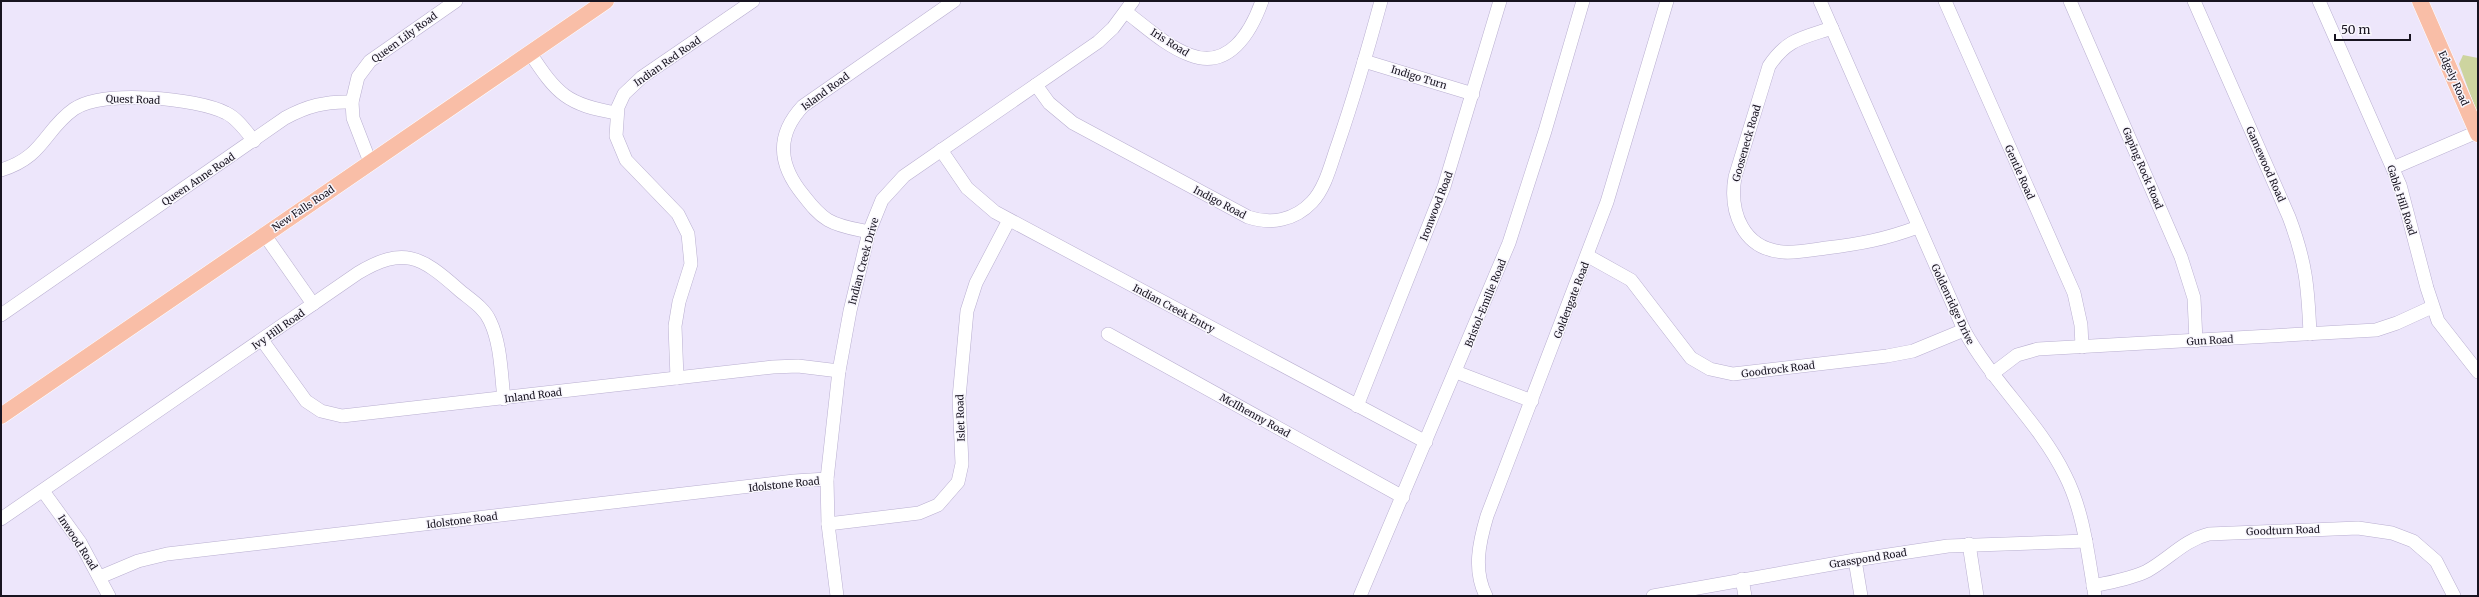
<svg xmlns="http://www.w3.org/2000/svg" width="2479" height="597" font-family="Merriweather,serif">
<rect width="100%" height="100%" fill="#ede6fb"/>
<!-- green -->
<polygon fill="#cdd49f" points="2463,55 2478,58 2478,115 2459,64"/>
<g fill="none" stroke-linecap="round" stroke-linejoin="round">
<defs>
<g id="minor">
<path d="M1820,1L1964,330C1992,382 2039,422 2065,475C2084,512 2088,556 2095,596"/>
<polyline points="1945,1 2074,293 2081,325 2082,347"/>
<polyline points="2070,1 2181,257 2194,298 2196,341"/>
<path d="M2194,1L2289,217C2306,262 2308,287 2310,334"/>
<polyline points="2319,1 2400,185 2427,288 2438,321 2478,372"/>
<path d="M1126,12C1146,27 1166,46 1190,55C1229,70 1251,32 1262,1"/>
<path d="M1832,28C1802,38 1787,39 1769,66L1735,177C1729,212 1743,249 1783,252C1797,253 1812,250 1826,248C1860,244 1886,239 1918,227"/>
<path d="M530,53C557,94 567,105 617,113"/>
<polyline points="1364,61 1473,94"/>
<path d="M1036,85L1049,103L1073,123L1248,217C1271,225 1295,220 1312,202C1326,187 1331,163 1338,144C1354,97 1368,49 1381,1"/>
<polyline points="941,150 967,188 995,212 1426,442"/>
<polyline points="370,162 353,118 352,102 358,77 370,61 456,1"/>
<polyline points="2393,168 2477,132"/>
<path d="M1,170C44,157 44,130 74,109C103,89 196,98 226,113C237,118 246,131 254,141"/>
<path d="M869,232C855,229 840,227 828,220C818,214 811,205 804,196C779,166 775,136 803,106L954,1"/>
<polyline points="264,234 313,304"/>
<polyline points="1588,256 1631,280 1691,358 1710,369 1733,374 1887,356 1913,351 1964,330"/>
<path d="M1,315L285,118C307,106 326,101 352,102"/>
<polyline points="1108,334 1403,497"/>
<polyline points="262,340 306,401 321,411 342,416 773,367 798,366 839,371"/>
<polyline points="1456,372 1532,401"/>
<polyline points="1992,374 2017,355 2038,349 2376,330 2397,323 2432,307"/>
<polyline points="677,378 675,326 679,302 691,264 688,234 678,214 626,160 616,136 618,107 624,94 642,77 753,1"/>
<polyline points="1357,406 1444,187 1500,1"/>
<polyline points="43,491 80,542 109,596"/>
<path d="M1,519L358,273C403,246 421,256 458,289C468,298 484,307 490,321C501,344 501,373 504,399"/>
<polyline points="828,524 919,513 938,505 958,482 962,464 959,398 967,311 976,283 1009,220"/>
<polyline points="1969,544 1977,596"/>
<polyline points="1855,560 1861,596"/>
<polyline points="100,577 138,561 167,554 794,481 827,479"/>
<polyline points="1742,579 1745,596"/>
<path d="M2093,586C2111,582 2131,579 2147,571C2169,559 2184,540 2209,534L2358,528L2392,533L2413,541L2436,561L2454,596"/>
<polyline points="837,596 828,524 827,479 839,371 850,311 869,232 882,200 904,176 1098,42 1113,28 1133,1"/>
<polyline points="1360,596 1509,243 1545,131 1583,1"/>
<path d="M1486,596C1473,570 1479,543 1487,516L1607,202L1667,1"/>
<polyline points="1653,596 1855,560 1948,546 2086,541"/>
</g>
<g id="major">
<polyline points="2420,1 2478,134"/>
<polyline points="1,416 606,1"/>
</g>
</defs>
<!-- minor casing -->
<use href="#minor" stroke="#b9afd0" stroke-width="14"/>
<!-- major casing -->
<use href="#major" stroke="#fff" stroke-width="17"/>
<!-- minor -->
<use href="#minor" stroke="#fff" stroke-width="13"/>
<!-- major -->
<use href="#major" stroke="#f9bea7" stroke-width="16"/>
</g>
<g text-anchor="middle" stroke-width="3" stroke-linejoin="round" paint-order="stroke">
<!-- street labels -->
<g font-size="10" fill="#181420" stroke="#f8f6fd">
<text transform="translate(404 37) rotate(-36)" y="4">Queen Lily Road</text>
<text transform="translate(1170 42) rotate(32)" y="4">Iris Road</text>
<text transform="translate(667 61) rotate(-35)" y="4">Indian Red Road</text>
<text transform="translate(1419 77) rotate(17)" y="4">Indigo Turn</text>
<text transform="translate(2454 78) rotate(66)" y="4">Edgely Road</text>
<text transform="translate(825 91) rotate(-36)" y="4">Island Road</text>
<text transform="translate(133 99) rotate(2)" y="4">Quest Road</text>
<text transform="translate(1746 143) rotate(-74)" y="4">Gooseneck Road</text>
<text transform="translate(2266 164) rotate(66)" y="4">Gamewood Road</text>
<text transform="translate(2143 168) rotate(67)" y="4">Gaping Rock Road</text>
<text transform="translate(2020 172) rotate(66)" y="4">Gentle Road</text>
<text transform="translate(198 179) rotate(-34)" y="4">Queen Anne Road</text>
<text transform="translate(2402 200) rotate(72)" y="4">Gable Hill Road</text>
<text transform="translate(1220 202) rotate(28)" y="4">Indigo Road</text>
<text transform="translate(1436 206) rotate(-69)" y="4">Ironwood Road</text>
<text transform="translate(303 208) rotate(-34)" y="4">New Falls Road</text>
<text transform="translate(863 261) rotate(-75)" y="4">Indian Creek Drive</text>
<text transform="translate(1571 300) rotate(-69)" y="4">Goldengate Road</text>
<text transform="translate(1485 303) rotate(-68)" y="4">Bristol-Emilie Road</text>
<text transform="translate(1953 304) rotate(65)" y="4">Goldenridge Drive</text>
<text transform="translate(1174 308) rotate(28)" y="4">Indian Creek Entry</text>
<text transform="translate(278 329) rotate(-35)" y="4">Ivy Hill Road</text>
<text transform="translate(2210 340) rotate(-3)" y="4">Gun Road</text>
<text transform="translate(1778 369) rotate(-7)" y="4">Goodrock Road</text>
<text transform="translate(533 395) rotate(-7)" y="4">Inland Road</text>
<text transform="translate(1255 415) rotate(29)" y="4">McIlhenny Road</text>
<text transform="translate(960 418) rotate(-92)" y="4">Islet Road</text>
<text transform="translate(784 484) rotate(-6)" y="4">Idolstone Road</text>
<text transform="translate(462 520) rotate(-7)" y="4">Idolstone Road</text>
<text transform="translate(2283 530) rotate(-2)" y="4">Goodturn Road</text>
<text transform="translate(78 542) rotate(57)" y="4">Inwood Road</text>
<text transform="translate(1868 558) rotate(-9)" y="4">Grasspond Road</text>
</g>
</g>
<!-- border -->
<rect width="2479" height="597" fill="none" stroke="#181420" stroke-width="4"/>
<!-- scale -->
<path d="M2335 34v6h75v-6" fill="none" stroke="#181420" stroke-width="2"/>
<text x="2341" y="34" font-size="12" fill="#181420" stroke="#f8f6fd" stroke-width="3" paint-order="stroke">50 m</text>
</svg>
